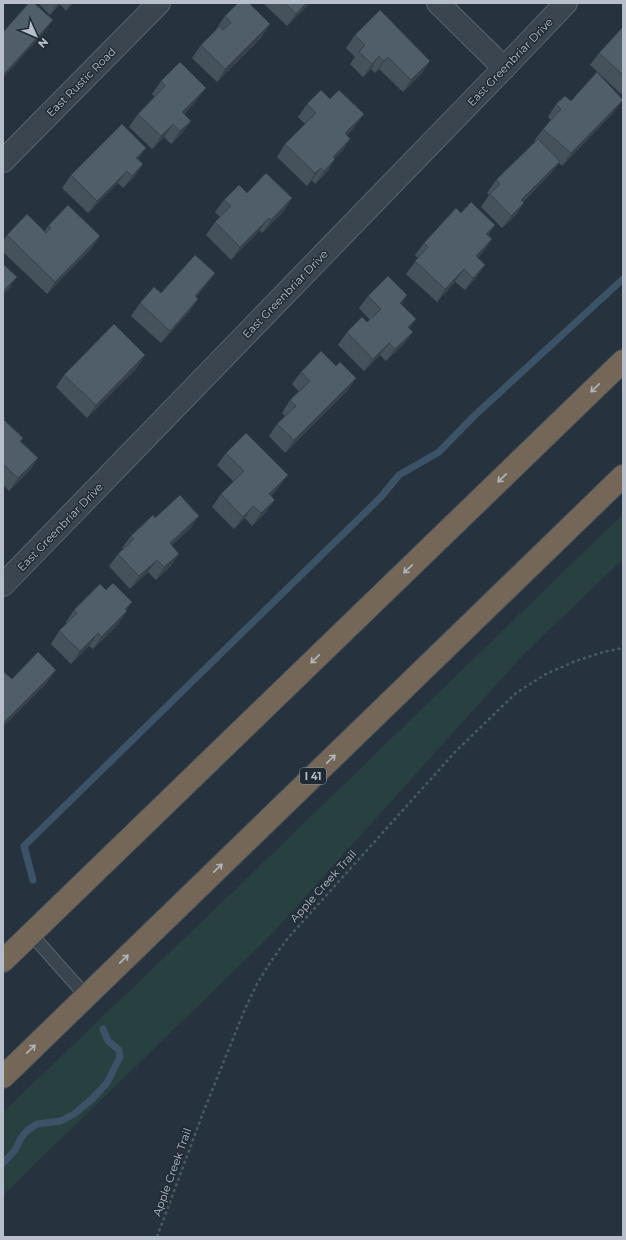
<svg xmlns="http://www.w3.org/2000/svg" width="626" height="1240" font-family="Montserrat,sans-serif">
<rect width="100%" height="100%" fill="#26333f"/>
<!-- green -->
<polygon fill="#284040" points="623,514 623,559 523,655 269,937 3,1195 3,1112 240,885"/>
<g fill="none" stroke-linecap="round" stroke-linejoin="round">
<!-- stream -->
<g stroke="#3c5367" stroke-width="7">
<polyline points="33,880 24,846 381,497 399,475 439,452 474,416 623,279"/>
<polyline points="3,1163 15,1150 21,1138 28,1130 37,1124 61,1121 74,1114 92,1099 107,1083 120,1057 119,1050 108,1041 103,1029"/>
</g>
<defs>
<polyline id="service" points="31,934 86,996"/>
<g id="minor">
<polyline points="438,3 504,68"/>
<polyline points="3,161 159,3"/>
<polyline points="3,585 504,68 566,3"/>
</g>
<g id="motorway">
<polyline points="3,961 623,361"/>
<polyline points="3,1077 623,476"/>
</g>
</defs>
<!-- service casing -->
<use href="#service" stroke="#58636d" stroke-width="14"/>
<!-- minor casing -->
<use href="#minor" stroke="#58636d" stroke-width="24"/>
<!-- motorway casing -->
<use href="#motorway" stroke="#45505a" stroke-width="24"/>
<!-- path -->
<polyline stroke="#465c5d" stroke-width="2.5" stroke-dasharray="3 3" stroke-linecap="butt" points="157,1237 203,1113 245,1009 257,984 271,961 288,938 456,751 516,693 546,674 573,662 603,652 623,648"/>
<!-- service -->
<use href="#service" stroke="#3a454f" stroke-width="12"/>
<!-- minor -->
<use href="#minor" stroke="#3a454f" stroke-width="22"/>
<!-- motorway -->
<use href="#motorway" stroke="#756758" stroke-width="22"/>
</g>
<!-- wall -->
<g fill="#45515b">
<polygon points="38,3 73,3 66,11 60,4 50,15"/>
<polygon points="263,3 310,3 287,26"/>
<polygon points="225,16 262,37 217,82 192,58 201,45 217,29 216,29"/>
<polygon points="623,27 623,92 621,94 590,65 599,53"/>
<polygon points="355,35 430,61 422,73 403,92 379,69 375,73 371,69 363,77 350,64 355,57 346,48"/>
<polygon points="161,81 197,100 184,114 191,121 182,133 171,144 164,137 152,149 129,127 138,114 155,97 152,94"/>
<polygon points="330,99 364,114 355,126 347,135 350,139 342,151 335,158 327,172 315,184 312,180 307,186 277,157 285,144 305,124 298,117 307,104"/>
<polygon points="571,101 614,112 562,166 559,163 551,173 523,202 524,203 515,216 502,228 481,207 489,195 487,193 496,180 535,142 534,141 543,129 551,120 548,117 556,104"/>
<polygon points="138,159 143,164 134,177 123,188 118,183 88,213 62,188 71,175"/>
<polygon points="247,193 292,198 284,211 262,233 260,230 231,260 206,235 215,222 220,217 215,212 224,200"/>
<polygon points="461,213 495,225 488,235 492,239 483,252 478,258 476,278 465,290 455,282 437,302 406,274 418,258 415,255 424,243"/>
<polygon points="48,226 100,236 91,249 47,294 3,252 3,241 7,235 45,231"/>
<polygon points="215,273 206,285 196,297 190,311 161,343 131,316 140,303 161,293"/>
<polygon points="407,295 401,304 416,319 409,329 404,344 386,361 380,355 364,371 338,345 347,332 367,322 370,320 359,308 368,296"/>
<polygon points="336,366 356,378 347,391 285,453 269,436 277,424 285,416 282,413 290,400 299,392 292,384 301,372"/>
<polygon points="137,368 87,418 56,387 64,375"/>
<polygon points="3,416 5,418 3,419 23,438 21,442 38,458 29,471 9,491 3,485"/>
<polygon points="226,453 279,487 271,496 266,512 252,526 245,518 234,529 212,507 221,494 234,482 217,465"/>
<polygon points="155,518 190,529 172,545 171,566 156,580 148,572 130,589 109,566 118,554 123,549 122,548 131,536"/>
<polygon points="74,610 126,610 118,624 93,649 89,646 71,664 51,644 59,631 67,624 66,622"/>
</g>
<!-- shaded-wall -->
<g fill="#38424a">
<polygon points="58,3 61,3 50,15"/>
<polygon points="71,3 73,3 66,11"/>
<polygon points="306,3 310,3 287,26 296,14"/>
<polygon points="53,20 44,33 3,78 3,75"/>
<polygon points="270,24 262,37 217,82 225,69"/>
<polygon points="379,56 371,69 363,77 372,64"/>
<polygon points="388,57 379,69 375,73 384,61"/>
<polygon points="430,61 422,73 403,92 411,80"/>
<polygon points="206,88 197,100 173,125 182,112"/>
<polygon points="623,100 614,112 562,166 571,153"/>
<polygon points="364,114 355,126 336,145 345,133"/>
<polygon points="191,121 182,133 171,144 180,131"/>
<polygon points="173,124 164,137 152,149 161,136"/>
<polygon points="350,139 342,151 324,169 333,157"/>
<polygon points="146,148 137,161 136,158"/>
<polygon points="335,159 327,172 315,184 324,171"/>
<polygon points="560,161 551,173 512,212 521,200"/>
<polygon points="143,164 134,177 123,188 132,176"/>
<polygon points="321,168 312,180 307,186 315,173"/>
<polygon points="127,171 118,183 88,213 97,201"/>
<polygon points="292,198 284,211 262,233 271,220"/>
<polygon points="524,203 515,216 502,228 511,216"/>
<polygon points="269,218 260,230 231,260 240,247"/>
<polygon points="495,225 486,237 486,234"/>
<polygon points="100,236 91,249 47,294 55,282"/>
<polygon points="492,239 483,252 467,269 476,256"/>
<polygon points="485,265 476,278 465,290 473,278"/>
<polygon points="464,269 455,282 437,302 445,289"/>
<polygon points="215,273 206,285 186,308 195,296"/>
<polygon points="17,277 8,290 3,295 3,291"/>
<polygon points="407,295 399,308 400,303"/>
<polygon points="198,299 190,311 161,343 170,331"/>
<polygon points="416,319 407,332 408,327"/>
<polygon points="413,332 404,344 386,361 395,349"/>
<polygon points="389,343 380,355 364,371 373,359"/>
<polygon points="145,355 137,368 87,418 96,405"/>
<polygon points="356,378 347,391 285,453 294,440"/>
<polygon points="38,458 29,471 9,491 18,478"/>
<polygon points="288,475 279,487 260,506 269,494"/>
<polygon points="275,500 266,512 252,526 261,513"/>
<polygon points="253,506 245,518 234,529 243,517"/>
<polygon points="199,516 190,529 161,555 170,543"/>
<polygon points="179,554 171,566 156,580 164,567"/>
<polygon points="157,560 148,572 130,589 139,576"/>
<polygon points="132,602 123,615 125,609"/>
<polygon points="127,611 118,624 93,649 101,637"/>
<polygon points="98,633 89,646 71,664 80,651"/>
<polygon points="56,670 47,683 3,727 3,723"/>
</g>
<!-- building -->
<g fill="#505e6a" stroke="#38424a">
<polygon points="29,3 34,3 53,20 3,75 3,30 4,31"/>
<polygon points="238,3 249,3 270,24 225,69 201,45 220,26 223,30 231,23 225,16"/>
<polygon points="285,3 306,3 296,14"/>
<polygon points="380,10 430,61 411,80 388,57 384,61 379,56 372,64 359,52 365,45 355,35"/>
<polygon points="623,27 623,75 599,53"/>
<polygon points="180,62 206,88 182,112 191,121 180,131 173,124 161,136 138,114 165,86 161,81"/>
<polygon points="597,72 623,100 571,153 543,129 561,109 556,104 565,96 571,101"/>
<polygon points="321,90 330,99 339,90 364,114 345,133 350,139 333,157 335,159 324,171 321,168 315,173 285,144 316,113 307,104"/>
<polygon points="122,124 146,148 136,158 143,164 132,176 127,171 97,201 71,175"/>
<polygon points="538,139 560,161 521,200 524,203 511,216 490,194 500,184 496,180"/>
<polygon points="266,173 292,198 271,220 269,218 240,247 215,222 231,206 224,200 239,185 247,193"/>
<polygon points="471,202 495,225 486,234 492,239 476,256 485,265 473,278 464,269 445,289 415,261 428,247 424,243 456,208 461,213"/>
<polygon points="68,205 100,236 55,282 7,235 27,214 46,233 51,228 48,226"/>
<polygon points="195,255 215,273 195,296 198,299 170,331 140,303 154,287 161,293"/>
<polygon points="3,264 17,277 3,291"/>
<polygon points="388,276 407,295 400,303 416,319 408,327 413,332 395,349 389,343 373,359 347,332 362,317 367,322 381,309 368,296"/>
<polygon points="114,324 145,355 96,405 64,375"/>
<polygon points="321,351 336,366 340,362 356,378 294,440 277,424 296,406 290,400 310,381 301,372"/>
<polygon points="3,416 5,418 3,419 23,438 20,441 38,458 18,478 3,464"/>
<polygon points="246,433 288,475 269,494 275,500 261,513 253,506 243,517 221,494 244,471 226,453"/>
<polygon points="180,495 199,516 170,543 179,554 164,567 157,560 139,576 118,554 134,539 131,536 153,515 155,518"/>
<polygon points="113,583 132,602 125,609 127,611 101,637 98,633 80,651 59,631 77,613 74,610 100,584 106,590"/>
<polygon points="38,652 56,670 3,723 3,673 4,672 12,679"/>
</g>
<!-- one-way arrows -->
<defs><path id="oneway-shaft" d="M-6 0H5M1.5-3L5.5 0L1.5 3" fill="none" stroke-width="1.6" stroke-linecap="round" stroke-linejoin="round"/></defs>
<g stroke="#b0b7bf">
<use href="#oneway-shaft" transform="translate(595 388) rotate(136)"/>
<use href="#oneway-shaft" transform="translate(502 478) rotate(136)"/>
<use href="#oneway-shaft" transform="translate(408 569) rotate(136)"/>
<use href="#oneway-shaft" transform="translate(315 659) rotate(136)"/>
<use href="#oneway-shaft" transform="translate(331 759) rotate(-44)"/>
<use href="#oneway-shaft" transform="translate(218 868) rotate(-44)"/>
<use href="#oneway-shaft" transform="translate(124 959) rotate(-44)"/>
<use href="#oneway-shaft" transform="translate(31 1049) rotate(-44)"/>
</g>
<g text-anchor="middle" stroke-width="3" stroke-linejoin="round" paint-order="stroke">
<!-- shield labels -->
<rect fill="#1f2a34" stroke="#89939d" stroke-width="1" x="300" y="768" width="26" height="16" rx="3"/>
<g font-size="10" font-weight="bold" fill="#b7c0ca">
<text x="313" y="780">I 41</text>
</g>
<!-- street labels -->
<g font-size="11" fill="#b7c0ca" stroke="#1f2a34">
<text transform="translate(510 62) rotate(-46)" y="4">East Greenbriar Drive</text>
<text transform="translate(81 82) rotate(-45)" y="4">East Rustic Road</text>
<text transform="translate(285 294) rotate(-46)" y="4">East Greenbriar Drive</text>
<text transform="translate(60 527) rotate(-46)" y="4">East Greenbriar Drive</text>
<text transform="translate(323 886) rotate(-48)" y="4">Apple Creek Trail</text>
<text transform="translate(172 1172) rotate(-70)" y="4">Apple Creek Trail</text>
</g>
</g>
<!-- border -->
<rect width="626" height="1240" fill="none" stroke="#b7c0ca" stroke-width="8"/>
<!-- north arrow -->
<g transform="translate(36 36) rotate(135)" stroke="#1f2a34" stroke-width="3" paint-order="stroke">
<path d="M0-3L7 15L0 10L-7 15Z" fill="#b7c0ca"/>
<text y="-6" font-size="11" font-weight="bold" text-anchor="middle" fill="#b7c0ca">N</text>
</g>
</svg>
